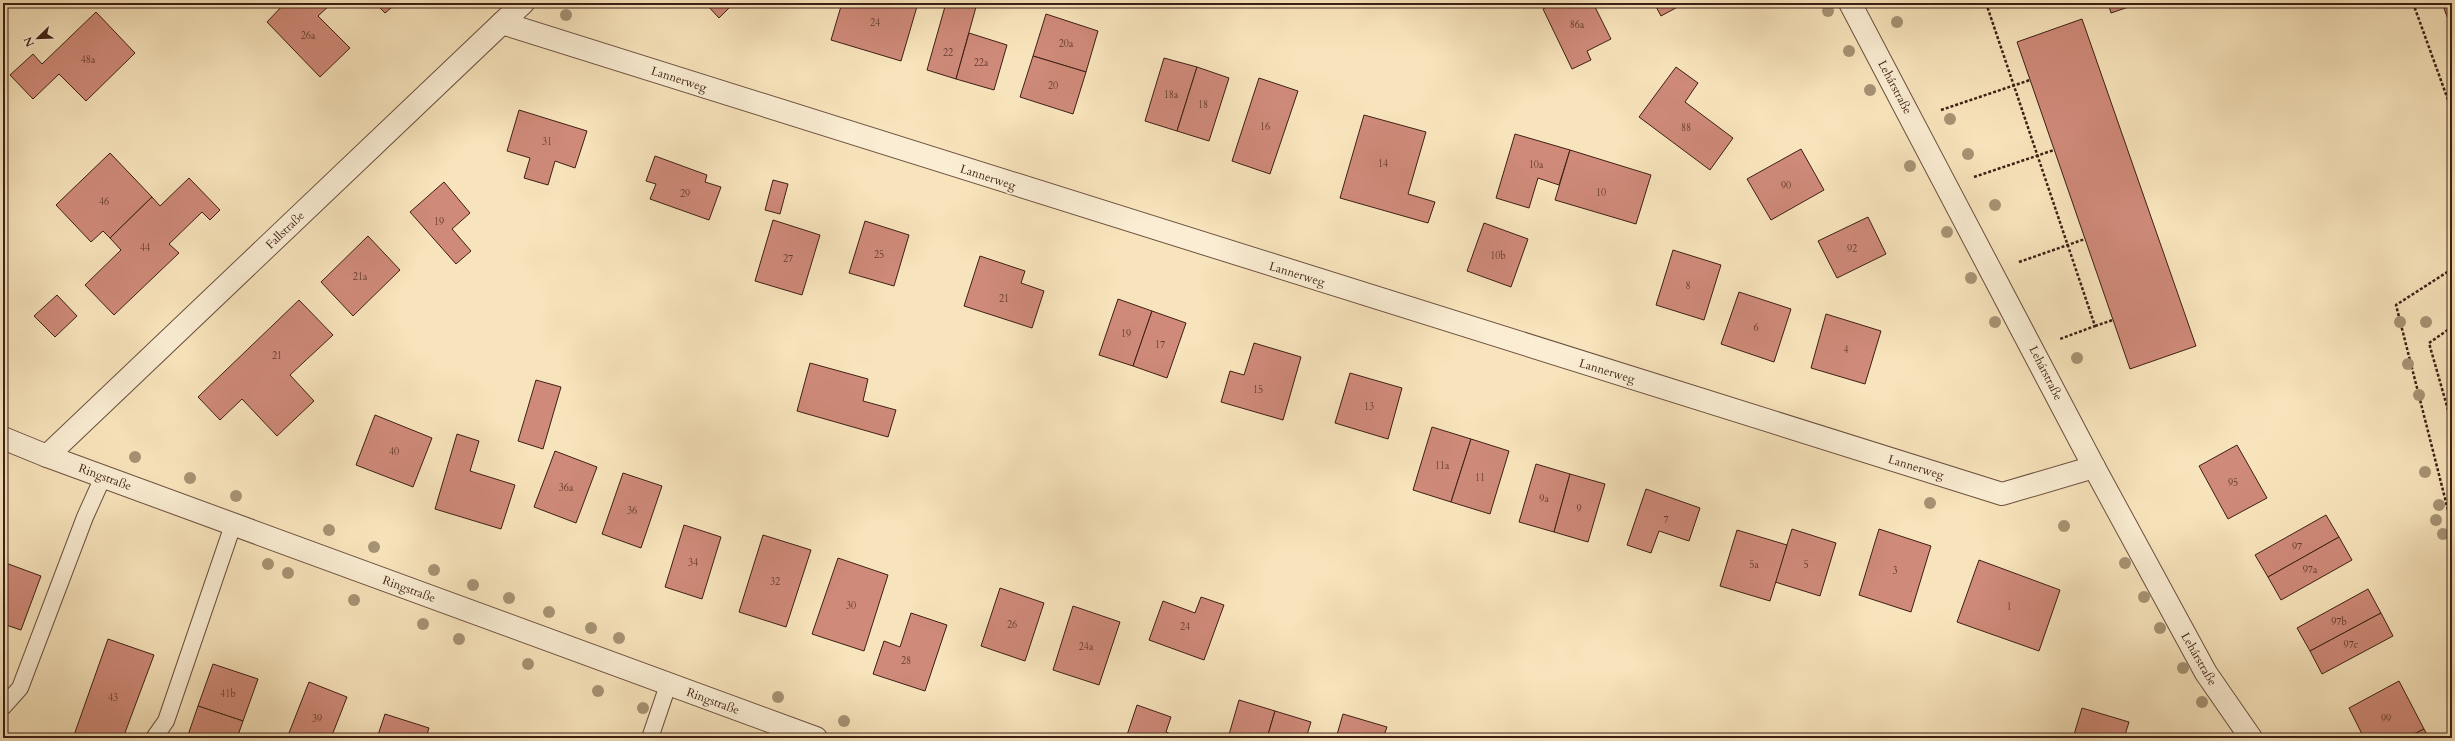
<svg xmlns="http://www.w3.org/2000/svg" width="2455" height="741" font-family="Cardo,serif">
<rect width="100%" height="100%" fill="#f8e4bc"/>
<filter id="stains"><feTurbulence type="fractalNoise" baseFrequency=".005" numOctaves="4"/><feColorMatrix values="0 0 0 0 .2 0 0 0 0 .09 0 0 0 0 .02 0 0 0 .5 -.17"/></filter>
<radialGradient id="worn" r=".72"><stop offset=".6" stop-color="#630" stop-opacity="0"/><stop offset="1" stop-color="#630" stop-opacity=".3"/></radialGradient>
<!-- building -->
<g fill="#cf8a79" stroke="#3d1f14">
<polygon points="285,3 332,3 318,16 350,48 320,77 267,22"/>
<polygon points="375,3 397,3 385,13"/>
<polygon points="705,3 734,3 719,18"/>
<polygon points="842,3 918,3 901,61 831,40"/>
<polygon points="946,3 962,3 976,7 956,79 927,70"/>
<polygon points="1555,3 1593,3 1611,39 1587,51 1591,60 1572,69 1543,9"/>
<polygon points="1654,3 1685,3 1661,16"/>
<polygon points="2108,3 2140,3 2111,13"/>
<polygon points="2442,3 2452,3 2452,30"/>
<polygon points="96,12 135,53 86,101 59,74 33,99 10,75 33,54 42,64"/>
<polygon points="1046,14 1098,31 1086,72 1033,56"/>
<polygon points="2082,19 2196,346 2130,369 2017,42"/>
<polygon points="969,33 1007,45 994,90 956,79"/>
<polygon points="1033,56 1086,72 1073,114 1020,97"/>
<polygon points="1164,58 1197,67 1177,131 1145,121"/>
<polygon points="1197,67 1229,78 1209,141 1177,131"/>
<polygon points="1676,67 1698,83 1685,102 1733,138 1710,170 1639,117"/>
<polygon points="1259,78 1298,91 1270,174 1232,161"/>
<polygon points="519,110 587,131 575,168 555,161 548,185 524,178 530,158 507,151"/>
<polygon points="1364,115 1426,132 1408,194 1435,202 1428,223 1340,198"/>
<polygon points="1515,134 1570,150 1559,185 1538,178 1529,208 1496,198"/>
<polygon points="1801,149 1824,190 1771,220 1747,179"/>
<polygon points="1570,150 1651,175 1636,224 1555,200"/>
<polygon points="110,153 152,197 110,238 103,231 91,242 56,205"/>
<polygon points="655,156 707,175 705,182 721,187 709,220 650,199 656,184 646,181"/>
<polygon points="189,178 220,210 210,220 202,212 169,244 179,253 114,315 85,285 121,250 110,238 152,197 160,206"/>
<polygon points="773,180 788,184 780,214 765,210"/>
<polygon points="444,182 470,213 452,229 471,251 456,264 410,212"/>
<polygon points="1868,217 1886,254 1837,278 1818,241"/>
<polygon points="773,220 820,235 802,295 755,281"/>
<polygon points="865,221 909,235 894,286 849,273"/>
<polygon points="1484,223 1528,239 1511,287 1467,271"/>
<polygon points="368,236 400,270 353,316 321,282"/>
<polygon points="1673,250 1721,265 1704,320 1656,305"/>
<polygon points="980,256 1025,271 1021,283 1044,291 1032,328 964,306"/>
<polygon points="1739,292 1791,309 1774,362 1721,344"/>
<polygon points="57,295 77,316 55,337 34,316"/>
<polygon points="1118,299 1152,311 1133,366 1099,355"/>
<polygon points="299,300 333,335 290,375 314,401 277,436 242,399 220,420 198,397"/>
<polygon points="1152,311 1186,323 1167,378 1133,366"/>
<polygon points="1826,314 1881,331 1865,384 1811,368"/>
<polygon points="1254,343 1301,357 1283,420 1221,402 1230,371 1244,375"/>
<polygon points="810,363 868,379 863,401 896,410 888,437 797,411"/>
<polygon points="1350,373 1402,388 1388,439 1335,423"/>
<polygon points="536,380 561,387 543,449 518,441"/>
<polygon points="375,415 432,438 413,487 356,465"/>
<polygon points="1432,427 1471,439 1451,502 1413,490"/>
<polygon points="457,434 479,441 470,471 515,485 501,529 435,509"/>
<polygon points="1471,439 1509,451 1490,514 1451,502"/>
<polygon points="2237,445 2267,498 2228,519 2199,466"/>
<polygon points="555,451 597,467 576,523 534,507"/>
<polygon points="1536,464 1570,474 1554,532 1519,522"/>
<polygon points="623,473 662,486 641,548 602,534"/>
<polygon points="1570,474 1605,484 1588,542 1554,532"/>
<polygon points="1646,489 1700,508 1689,541 1659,531 1651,553 1627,545"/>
<polygon points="2326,515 2339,537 2268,577 2255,555"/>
<polygon points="684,525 721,537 702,599 665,587"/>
<polygon points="1792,529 1836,543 1820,596 1775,582"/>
<polygon points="1879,529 1931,546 1911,612 1859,595"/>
<polygon points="1737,530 1787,545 1770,601 1720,586"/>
<polygon points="763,535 811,550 786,627 739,612"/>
<polygon points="2339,537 2352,560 2281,600 2268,577"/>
<polygon points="838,558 888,575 864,651 812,634"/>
<polygon points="1979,560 2060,590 2039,651 1957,622"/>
<polygon points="3,562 41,576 21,630 3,624"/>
<polygon points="1000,588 1044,603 1025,661 981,646"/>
<polygon points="2368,589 2381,613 2310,651 2297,628"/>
<polygon points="1201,597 1224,605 1204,660 1149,640 1163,601 1195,613"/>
<polygon points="1073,606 1120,622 1099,685 1053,670"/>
<polygon points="911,613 947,625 925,691 873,674 884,641 900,647"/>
<polygon points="2381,613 2393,636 2322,674 2310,651"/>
<polygon points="108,639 154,655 123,738 73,738"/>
<polygon points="213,664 258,679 243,721 198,706"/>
<polygon points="2399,681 2424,729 2406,738 2364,738 2349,708"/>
<polygon points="309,682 347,697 331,738 287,738"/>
<polygon points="1239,700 1275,711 1267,738 1228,738"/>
<polygon points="1137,705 1171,717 1166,732 1181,738 1126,738"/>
<polygon points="198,706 243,721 237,738 187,738"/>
<polygon points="2082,708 2129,722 2124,738 2073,738"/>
<polygon points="1275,711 1311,722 1306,738 1267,738"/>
<polygon points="385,714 429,728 426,738 377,738"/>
<polygon points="1343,714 1387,727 1383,738 1336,738"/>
<polygon points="2424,729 2429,738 2406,738"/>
</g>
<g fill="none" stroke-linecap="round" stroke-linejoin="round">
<defs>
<g id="lane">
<polyline points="3,707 20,688 85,517 103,477"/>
<polyline points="154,738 166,721 233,525"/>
<polyline points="650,738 668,685"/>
</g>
<g id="street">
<polyline points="1850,3 2094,467 2206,673 2251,738"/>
<polyline points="502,23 2002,494 2094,467"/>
<polyline points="3,438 47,456 816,738"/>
<polyline points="47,456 523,3"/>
</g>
</defs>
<!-- lane casing -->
<use href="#lane" stroke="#6c503e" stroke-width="18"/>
<!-- street casing -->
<use href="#street" stroke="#6c503e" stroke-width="24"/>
<!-- path -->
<g stroke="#3d1f14" stroke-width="2.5" stroke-dasharray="3 2" stroke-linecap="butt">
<polyline points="1986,3 2095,326 2060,339"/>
<polyline points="2413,3 2452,111"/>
<polyline points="1941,110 2030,80"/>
<polyline points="1974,177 2054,150"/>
<polyline points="2019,262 2085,239"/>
<polyline points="2452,269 2396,305 2452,526"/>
<polyline points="2095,326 2113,320"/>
<polyline points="2452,327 2429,343 2452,424"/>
</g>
<!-- lane -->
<use href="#lane" stroke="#faedd3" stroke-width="16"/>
<!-- street -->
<use href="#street" stroke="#faedd3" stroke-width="22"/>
</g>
<!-- trees -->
<g fill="#a69374">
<circle cx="1828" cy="11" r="6"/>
<circle cx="566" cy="15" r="6"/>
<circle cx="1897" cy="22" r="6"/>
<circle cx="1849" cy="51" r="6"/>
<circle cx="1870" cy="90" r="6"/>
<circle cx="1950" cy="119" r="6"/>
<circle cx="1968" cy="154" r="6"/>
<circle cx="1910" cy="166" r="6"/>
<circle cx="1995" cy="205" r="6"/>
<circle cx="1947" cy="232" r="6"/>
<circle cx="1971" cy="278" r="6"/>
<circle cx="1995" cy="322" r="6"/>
<circle cx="2400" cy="322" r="6"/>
<circle cx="2426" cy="322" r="6"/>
<circle cx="2077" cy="358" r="6"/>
<circle cx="2408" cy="364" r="6"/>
<circle cx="2419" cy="395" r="6"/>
<circle cx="135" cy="457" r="6"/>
<circle cx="2425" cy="472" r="6"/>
<circle cx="190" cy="478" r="6"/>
<circle cx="236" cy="496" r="6"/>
<circle cx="1930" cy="503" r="6"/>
<circle cx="2439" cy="505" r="6"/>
<circle cx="2436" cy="520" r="6"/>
<circle cx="2064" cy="526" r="6"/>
<circle cx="329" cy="530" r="6"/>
<circle cx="2443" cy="534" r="6"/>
<circle cx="374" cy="547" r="6"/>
<circle cx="2125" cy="563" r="6"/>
<circle cx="268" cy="564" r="6"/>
<circle cx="434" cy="570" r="6"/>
<circle cx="288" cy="573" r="6"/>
<circle cx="473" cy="585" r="6"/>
<circle cx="2144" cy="597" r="6"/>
<circle cx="509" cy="598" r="6"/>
<circle cx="354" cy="600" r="6"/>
<circle cx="549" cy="612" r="6"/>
<circle cx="423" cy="624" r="6"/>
<circle cx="591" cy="628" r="6"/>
<circle cx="2160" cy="628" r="6"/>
<circle cx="619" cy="638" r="6"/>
<circle cx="459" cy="639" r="6"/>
<circle cx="528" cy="664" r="6"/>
<circle cx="2183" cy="668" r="6"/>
<circle cx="598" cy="691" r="6"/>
<circle cx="778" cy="697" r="6"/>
<circle cx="2202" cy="702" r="6"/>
<circle cx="643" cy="708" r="6"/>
<circle cx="844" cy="721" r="6"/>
</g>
<g text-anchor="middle" stroke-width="4" stroke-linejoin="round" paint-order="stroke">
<!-- number labels -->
<g font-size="10" fill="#623a2d">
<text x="875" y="26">24</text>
<text x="1577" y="28">86a</text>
<text x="308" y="39">26a</text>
<text x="1066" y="47">20a</text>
<text x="948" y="56">22</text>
<text x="88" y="63">48a</text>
<text x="981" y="66">22a</text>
<text x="1053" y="89">20</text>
<text x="1171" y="98">18a</text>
<text x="1203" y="108">18</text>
<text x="1265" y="130">16</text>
<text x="1686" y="131">88</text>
<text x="547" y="145">31</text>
<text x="1383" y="167">14</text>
<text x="1536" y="168">10a</text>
<text x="1786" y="189">90</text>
<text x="1601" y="196">10</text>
<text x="685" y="197">29</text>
<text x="104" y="205">46</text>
<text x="439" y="225">19</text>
<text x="145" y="251">44</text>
<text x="1852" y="252">92</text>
<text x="879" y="258">25</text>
<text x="1498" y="259">10b</text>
<text x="788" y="262">27</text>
<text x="360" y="280">21a</text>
<text x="1688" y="289">8</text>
<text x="1004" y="302">21</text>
<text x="1756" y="331">6</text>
<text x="1126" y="337">19</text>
<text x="1160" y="348">17</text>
<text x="1846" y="353">4</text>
<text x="277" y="359">21</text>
<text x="1258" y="393">15</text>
<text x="1369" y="410">13</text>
<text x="394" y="455">40</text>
<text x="1442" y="469">11a</text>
<text x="1480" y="481">11</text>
<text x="2233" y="486">95</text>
<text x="566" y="491">36a</text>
<text x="1544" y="502">9a</text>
<text x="1579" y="512">9</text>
<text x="632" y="514">36</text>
<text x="1666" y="523">7</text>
<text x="2297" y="550">97</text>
<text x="693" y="566">34</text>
<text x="1754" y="568">5a</text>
<text x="1806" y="568">5</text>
<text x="2310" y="573">97a</text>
<text x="1895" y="574">3</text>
<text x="775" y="585">32</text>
<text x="851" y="609">30</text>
<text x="2009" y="610">1</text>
<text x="2339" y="625">97b</text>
<text x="1012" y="628">26</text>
<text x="1185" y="630">24</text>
<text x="2351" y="648">97c</text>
<text x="1086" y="650">24a</text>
<text x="906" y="664">28</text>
<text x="228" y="697">41b</text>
<text x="113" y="701">43</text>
<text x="317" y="722">39</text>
<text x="2386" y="722">99</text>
</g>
<!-- street labels -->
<g font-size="12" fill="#3d1f14" stroke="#faedd3">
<text transform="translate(679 79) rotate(18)" y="4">Lannerweg</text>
<text transform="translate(1895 87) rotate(62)" y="4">Lehárstraße</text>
<text transform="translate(988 177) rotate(18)" y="4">Lannerweg</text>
<text transform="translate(285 230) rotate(-44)" y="4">Fallstraße</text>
<text transform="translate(1297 274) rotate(17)" y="4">Lannerweg</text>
<text transform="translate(1607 371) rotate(17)" y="4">Lannerweg</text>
<text transform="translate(2046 373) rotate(63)" y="4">Lehárstraße</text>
<text transform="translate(1916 467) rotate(17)" y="4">Lannerweg</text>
<text transform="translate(105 477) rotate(20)" y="4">Ringstraße</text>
<text transform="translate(409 589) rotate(20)" y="4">Ringstraße</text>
<text transform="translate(2199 659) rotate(60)" y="4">Lehárstraße</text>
<text transform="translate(713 701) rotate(20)" y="4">Ringstraße</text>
</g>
</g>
<!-- margin -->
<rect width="2455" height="741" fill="none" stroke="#f8e4bc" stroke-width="16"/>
<rect x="4" y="4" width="2447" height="733" fill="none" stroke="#3d1f14" stroke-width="2"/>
<rect x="8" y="8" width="2439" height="725" fill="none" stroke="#3d1f14"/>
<!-- north arrow -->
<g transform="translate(38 38) rotate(247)" stroke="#faedd3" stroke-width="3" paint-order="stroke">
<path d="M0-3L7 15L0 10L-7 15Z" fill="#3d1f14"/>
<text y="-6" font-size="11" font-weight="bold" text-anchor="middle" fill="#3d1f14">N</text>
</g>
<rect width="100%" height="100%" filter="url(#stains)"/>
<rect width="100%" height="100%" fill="url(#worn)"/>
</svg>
